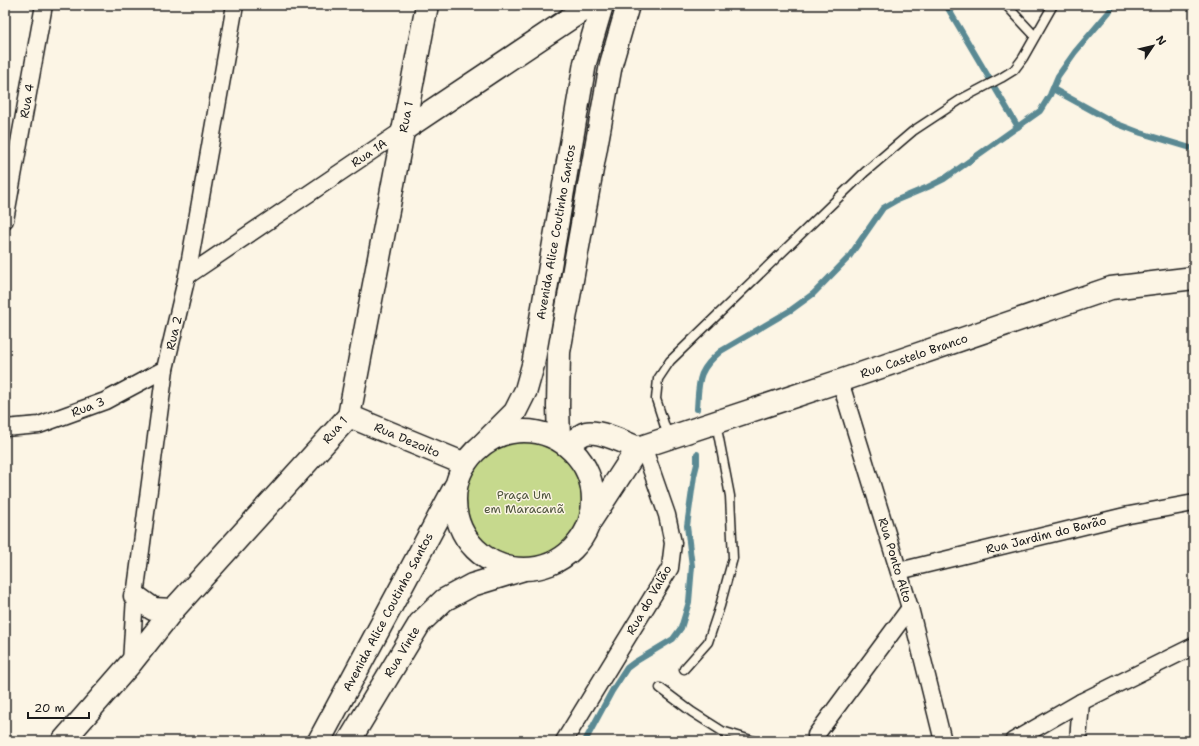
<svg xmlns="http://www.w3.org/2000/svg" width="1199" height="746" font-family="'Shantell Sans',sans-serif">
<rect width="100%" height="100%" fill="#fcf5e5"/>
<filter id="ink" filterUnits="userSpaceOnUse"><feTurbulence type="fractalNoise" baseFrequency=".025" numOctaves="2"/><feDisplacementMap in="SourceGraphic" scale="8" xChannelSelector="R" yChannelSelector="G"/><feConvolveMatrix kernelMatrix="1 2 1 2 8 2 1 2 1" color-interpolation-filters="sRGB"/></filter>
<g filter="url(#ink)">
<!-- green -->
<circle fill="#c6d98d" stroke="#717a54" cx="524" cy="502" r="60"/>
<g fill="none" stroke-linecap="round" stroke-linejoin="round">
<!-- stream -->
<g stroke="#5a8993" stroke-width="6">
<polyline points="946,5 1018,127"/>
<polyline points="1053,89 1115,123 1141,133 1194,149"/>
<path d="M697,409C699,380 697,371 721,351L791,310L813,294L849,257L883,208L897,200L928,187L944,179L1040,111L1050,95L1058,76L1075,52L1109,12L1113,5"/>
<polyline points="585,741 612,691 627,668 635,662 673,639 681,628 689,602 692,566 687,526 694,476 697,464 697,454"/>
</g>
<defs>
<g id="lane">
<polyline points="1006,5 1035,36"/>
<polyline points="668,436 656,399 658,379 670,361 865,172 913,131 963,98 1001,78 1014,70 1023,58 1053,5"/>
<polyline points="684,669 708,642 720,606 733,558 730,496 716,423"/>
<polyline points="660,688 692,712 722,731 754,741"/>
</g>
<g id="street">
<polyline points="5,220 44,5"/>
<polyline points="187,276 403,130"/>
<polyline points="840,381 910,608 943,741"/>
<polyline points="5,428 39,425 105,401 165,369"/>
<polyline points="899,571 1129,515 1194,503"/>
<polyline points="131,663 135,596 165,369 187,276 235,5"/>
<polyline points="564,741 670,568 673,543 667,515 643,446"/>
<polyline points="818,741 816,735 910,608"/>
<polyline points="1013,741 1081,702 1194,646"/>
<polyline points="1078,741 1081,702"/>
</g>
<g id="secondary">
<polyline points="403,130 590,5"/>
<polyline points="349,416 465,464"/>
<circle cx="524" cy="500" r="69"/>
<polyline points="559,439 558,406 559,352 611,64 628,5"/>
<polyline points="483,444 515,412 526,390 533,365 585,63 602,5"/>
<path d="M568,446C574,441 579,435 586,433C599,430 626,443 638,448"/>
<polyline points="591,520 638,448 840,381 1111,288 1194,278"/>
<polyline points="135,596 153,609 173,610"/>
<polyline points="63,741 131,663 173,610 349,416 427,5"/>
<polyline points="319,741 455,487"/>
<polyline points="349,741 420,623 444,600 472,585 521,570"/>
</g>
</defs>
<!-- lane casing -->
<use href="#lane" stroke="#1c1c1c" stroke-width="11"/>
<!-- street casing -->
<use href="#street" stroke="#1c1c1c" stroke-width="19"/>
<!-- secondary casing -->
<use href="#secondary" stroke="#1c1c1c" stroke-width="25"/>
<!-- lane -->
<use href="#lane" stroke="#fcf5e5" stroke-width="8"/>
<!-- street -->
<use href="#street" stroke="#fcf5e5" stroke-width="16"/>
<!-- secondary -->
<use href="#secondary" stroke="#fcf5e5" stroke-width="22"/>
</g>
</g>
<g text-anchor="middle" stroke-width="3" stroke-linejoin="round" paint-order="stroke">
<!-- street labels -->
<g font-size="12" fill="#1c1c1c" stroke="#fcf5e5">
<text transform="translate(27 101) rotate(-80)" y="4">Rua 4</text>
<text transform="translate(406 117) rotate(-79)" y="4">Rua 1</text>
<text transform="translate(369 153) rotate(-34)" y="4">Rua 1A</text>
<text transform="translate(556 232) rotate(-80)" y="4">Avenida Alice Coutinho Santos</text>
<text transform="translate(174 333) rotate(-77)" y="4">Rua 2</text>
<text transform="translate(914 356) rotate(-19)" y="4">Rua Castelo Branco</text>
<text transform="translate(88 407) rotate(-21)" y="4">Rua 3</text>
<text transform="translate(335 430) rotate(-50)" y="4">Rua 1</text>
<text transform="translate(407 440) rotate(23)" y="4">Rua Dezoito</text>
<text transform="translate(1046 535) rotate(-14)" y="4">Rua Jardim do Barão</text>
<text transform="translate(895 560) rotate(73)" y="4">Rua Ponto Alto</text>
<text transform="translate(649 600) rotate(-60)" y="4">Rua do Valão</text>
<text transform="translate(388 612) rotate(-62)" y="4">Avenida Alice Coutinho Santos</text>
<text transform="translate(402 652) rotate(-59)" y="4">Rua Vinte</text>
</g>
<!-- park labels -->
<g font-size="12" fill="#4f553e" stroke="#fcf5e5">
<text x="524" y="499">Praça Um<tspan x="524" dy="14">em Maracanã</tspan></text>
</g>
</g>
<!-- margin -->
<rect width="1199" height="746" fill="none" stroke="#fcf5e5" stroke-width="20"/>
<rect x="10" y="10" width="1179" height="726" fill="none" stroke="#1c1c1c" stroke-width="1.5" filter="url(#ink)"/>
<!-- north arrow -->
<g transform="translate(1153 46) rotate(55)" stroke="#fcf5e5" stroke-width="3" paint-order="stroke">
<path d="M0-3L7 15L0 10L-7 15Z" fill="#1c1c1c"/>
<text y="-6" font-size="11" font-weight="bold" text-anchor="middle" fill="#1c1c1c">N</text>
</g>
<!-- scale -->
<path d="M28 712v6h61v-6" fill="none" stroke="#1c1c1c" stroke-width="2"/>
<text x="34" y="712" font-size="12" fill="#1c1c1c" stroke="#fcf5e5" stroke-width="3" paint-order="stroke">20 m</text>
</svg>
